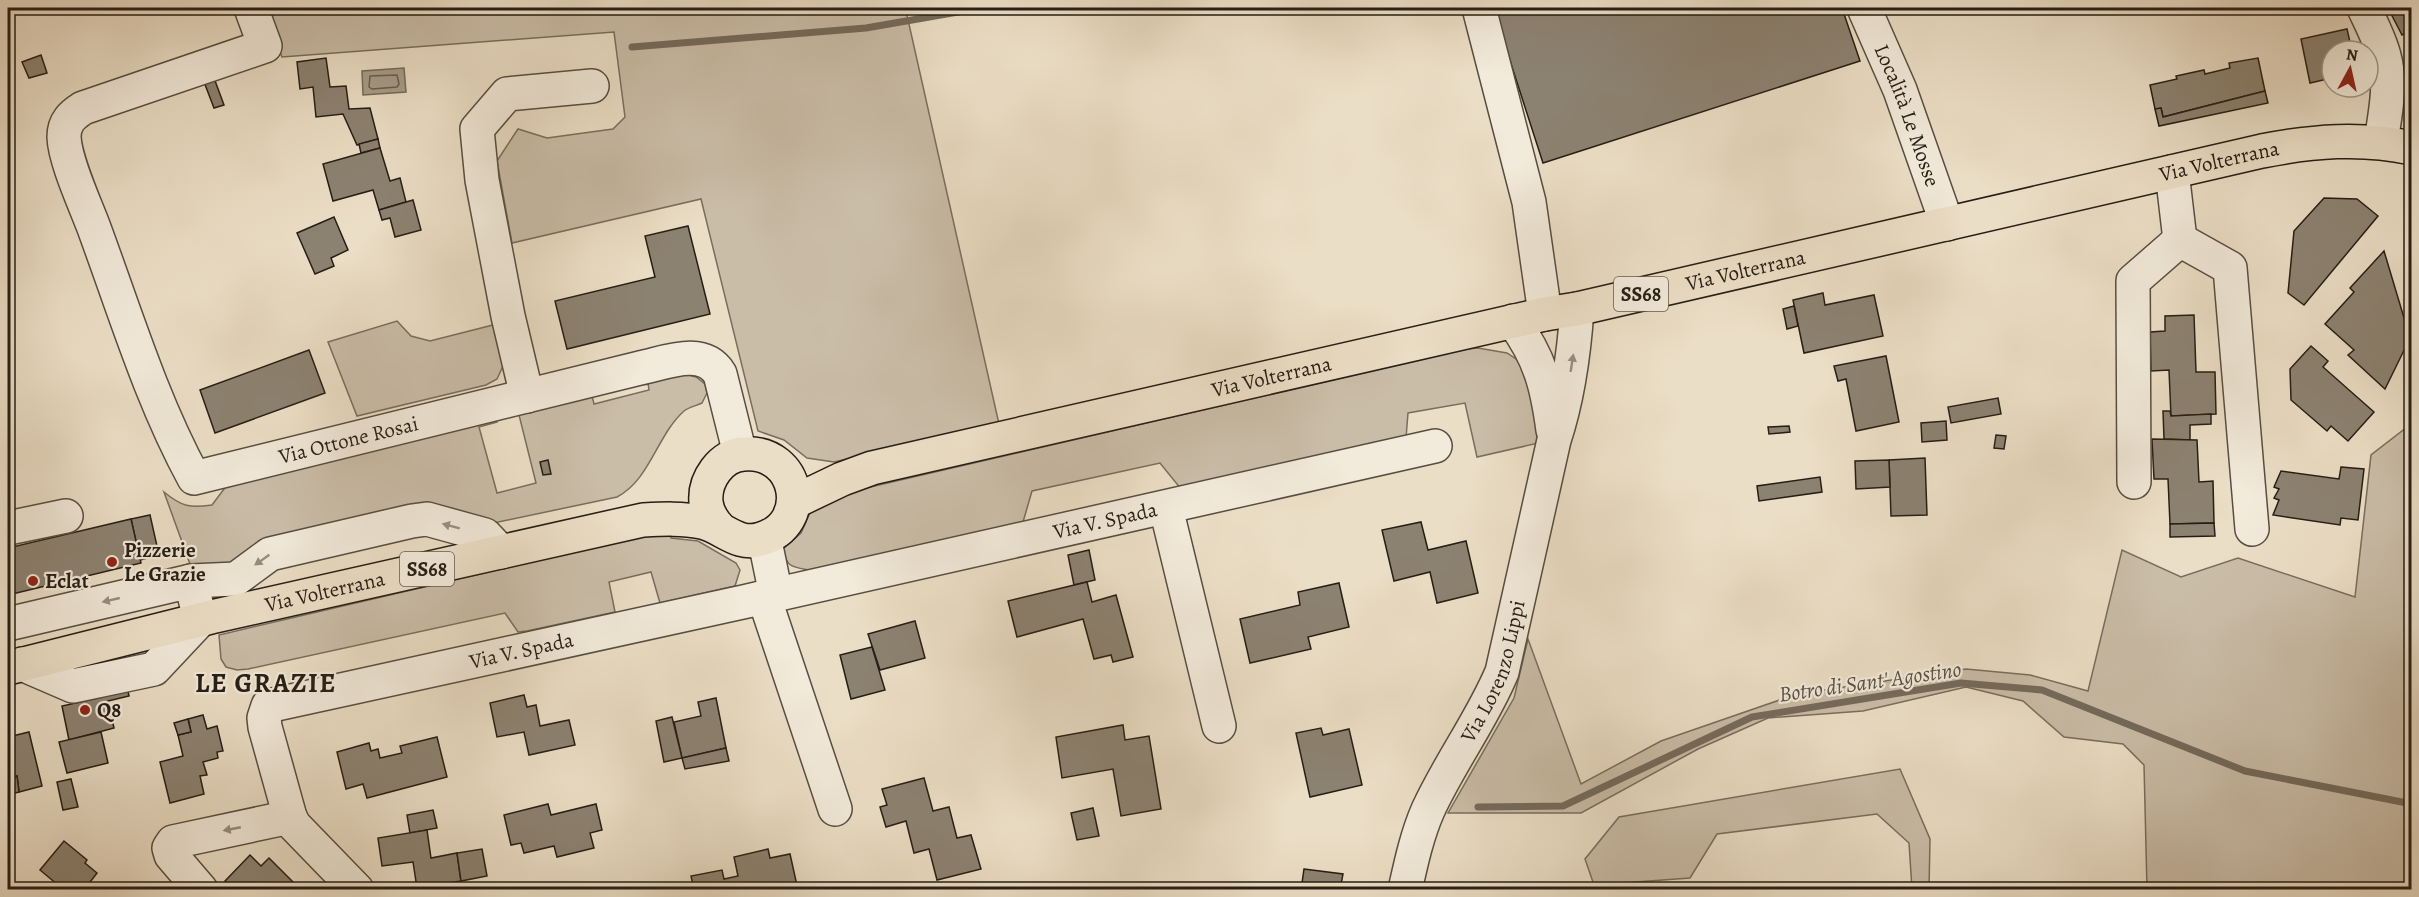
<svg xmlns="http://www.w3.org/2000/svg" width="2419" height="897" font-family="Alegreya,serif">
<rect width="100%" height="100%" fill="#ebdec6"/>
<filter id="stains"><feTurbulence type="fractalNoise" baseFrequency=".00333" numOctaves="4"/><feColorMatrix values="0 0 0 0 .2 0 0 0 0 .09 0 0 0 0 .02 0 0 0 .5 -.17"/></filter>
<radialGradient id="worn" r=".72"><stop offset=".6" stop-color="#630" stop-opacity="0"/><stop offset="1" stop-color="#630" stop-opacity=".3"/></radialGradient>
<!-- green -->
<g fill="#cabda8" stroke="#786e5e" stroke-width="1.5">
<polygon points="261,8 947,8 906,11 999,424 834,462 807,458 784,440 758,431 701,199 512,243 497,161 518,129 547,138 613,129 625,117 614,32 282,57"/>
<polygon points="397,321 411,336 430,341 493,325 503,366 497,379 486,385 357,416 328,342"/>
<path d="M1478,348L1507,353L1522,363L1543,442L1477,457L1465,403L1408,413L1406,438L1181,489L1160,463L1032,491L1023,522L809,570C792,567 785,567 784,548L801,533L813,506L853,491L1466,349Z"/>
<path d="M685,374L696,377L705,384L707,393L702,403C696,406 689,407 684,411C657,435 650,480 617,497L489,524L247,562L194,575L164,492C182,507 190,508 212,505L230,481L493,415L497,422L479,427L497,493L536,483L519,415L523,409L591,392L594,404L649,390L648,383Z"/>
<polygon points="2411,424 2411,889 2147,889 2144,765 2123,744 2064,737 2023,701 1966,687 1863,711 1768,718 1698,749 1581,813 1448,813 1514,698 1528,639 1581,784 1661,741 1797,694 1966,669 2030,675 2088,691 2122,550 2181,577 2238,558 2355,597 2371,455"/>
<polygon points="668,530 671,538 698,541 736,563 740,570 735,586 660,603 651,572 609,582 615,612 527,631 518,632 505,613 248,669 237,670 226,667 221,659 219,635"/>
<polygon points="1900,769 1930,839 1929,889 1912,889 1909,843 1877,814 1717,834 1690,878 1594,885 1585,859 1619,817"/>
</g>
<!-- water -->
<polygon fill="#a89d8a" stroke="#746a5b" stroke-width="1.5" points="404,68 406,92 363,95 362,71"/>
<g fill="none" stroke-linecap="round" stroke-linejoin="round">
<!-- shore -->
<polygon stroke="#675e50" stroke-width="1.5" points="397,75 399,84 397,87 372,89 369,87 370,76"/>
<!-- stream -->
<g stroke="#746a5b" stroke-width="7">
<polyline points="632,47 866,28 981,8"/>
<polyline points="1478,807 1563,806 1752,717 1961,683 2042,690 2245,771 2412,804"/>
</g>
</g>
<!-- building -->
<g fill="#8c8271" stroke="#261e15" stroke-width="1.5">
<polygon points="1493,8 1842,8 1860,61 1543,163"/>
<polygon points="2388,8 2412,8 2412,30 2402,35"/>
<polygon points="2347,29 2352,51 2332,51 2332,78 2310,83 2301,39"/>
<polygon points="41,55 47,73 29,78 22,62"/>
<polygon points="326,58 330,87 346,86 349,109 370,108 378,139 357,145 343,114 316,117 313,87 300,89 297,62"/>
<polygon points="2258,58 2265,91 2163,117 2161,108 2155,109 2150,85 2177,79 2176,76 2204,70 2205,74 2230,68 2229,63"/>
<polygon points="214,78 224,105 214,108 204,82"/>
<polygon points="2265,91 2268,103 2159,126 2155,109 2161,108 2163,117"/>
<polygon points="378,139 380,148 361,153 359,144"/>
<polygon points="380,148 390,181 400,178 406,202 379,210 373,190 333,201 323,164"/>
<polygon points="2324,198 2357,199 2378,216 2304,305 2288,293 2294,231"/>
<polygon points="413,200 421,230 395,237 390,218 382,220 379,210"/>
<polygon points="334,217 348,250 331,258 334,266 315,274 297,233"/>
<polygon points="688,226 710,314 567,349 555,301 655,277 645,236"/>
<polygon points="2384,251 2410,338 2385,389 2348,355 2354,350 2325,324 2354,292 2350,288"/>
<polygon points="1823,293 1825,305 1874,295 1883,336 1804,353 1793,300"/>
<polygon points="1794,306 1798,326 1787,329 1783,309"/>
<polygon points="2194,315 2196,372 2215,372 2216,414 2171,416 2169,370 2151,371 2150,332 2165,331 2165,316"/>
<polygon points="2311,346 2328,361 2323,367 2374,412 2348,441 2331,426 2327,431 2291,400 2290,369"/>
<polygon points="309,350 325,393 215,433 200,390"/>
<polygon points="1886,356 1899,422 1856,431 1846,379 1838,381 1834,366"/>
<polygon points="1998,398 2001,414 1951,423 1948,407"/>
<polygon points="2163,411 2170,411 2171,416 2211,414 2211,424 2190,425 2190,440 2164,439"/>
<polygon points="1946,421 1947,440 1922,442 1921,423"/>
<polygon points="1789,426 1790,432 1769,434 1768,427"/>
<polygon points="1996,435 2006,436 2004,449 1994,448"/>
<polygon points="2152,439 2197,440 2199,482 2213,481 2214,523 2170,524 2168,479 2154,479"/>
<polygon points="1925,458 1927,515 1891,516 1889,460"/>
<polygon points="548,460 551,474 543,475 540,462"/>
<polygon points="1889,460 1890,487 1856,489 1855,461"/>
<polygon points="2341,467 2364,469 2358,520 2341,518 2340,525 2273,515 2279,500 2274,498 2279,489 2274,487 2281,471 2339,479"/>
<polygon points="1820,477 1822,492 1759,501 1757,486"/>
<polygon points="150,515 159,555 140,560 131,519"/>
<polygon points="131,519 141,563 8,595 8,548"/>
<polygon points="1421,522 1428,550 1466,541 1478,593 1437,603 1430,572 1394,581 1382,530"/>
<polygon points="2214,523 2215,536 2170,537 2170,524"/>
<polygon points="1089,550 1095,580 1074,585 1068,555"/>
<polygon points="1087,582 1092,602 1116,595 1133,657 1113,662 1111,655 1094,659 1083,619 1017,637 1008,601"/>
<polygon points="1339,583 1349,627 1308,637 1311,649 1250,663 1240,619 1300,605 1298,592"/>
<polygon points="915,621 925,658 880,670 868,634"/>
<polygon points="872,647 885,690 851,699 840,655"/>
<polygon points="123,668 129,696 108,701 114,728 69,740 62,706 103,697 97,674"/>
<polygon points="524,695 527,707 536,705 540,726 569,720 575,745 529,755 524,732 497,737 490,703"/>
<polygon points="716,698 726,748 682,758 674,722 701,716 698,702"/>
<polygon points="203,715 207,729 217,726 223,751 217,752 218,758 203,762 207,775 200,776 204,794 170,803 160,762 183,756 178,735 191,732 188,719"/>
<polygon points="672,717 682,758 664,762 656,721"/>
<polygon points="188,719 191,732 178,735 174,723"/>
<polygon points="1123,725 1125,740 1149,736 1161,809 1121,816 1113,769 1062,778 1056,737"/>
<polygon points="1321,728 1323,735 1349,729 1362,785 1310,797 1296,733"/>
<polygon points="29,732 42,786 19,792 17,776 8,779 8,737"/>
<polygon points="101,732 108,763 67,773 59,742"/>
<polygon points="437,737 447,777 367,798 363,784 346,789 337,752 369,743 371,751 378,749 380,758 402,753 400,746"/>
<polygon points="726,748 729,761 685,769 682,758"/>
<polygon points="17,776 19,792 8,795 8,779"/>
<polygon points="924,778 933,811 949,807 957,838 971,835 981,869 937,880 929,849 914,853 906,821 886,827 880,807 887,805 882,789"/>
<polygon points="71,779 78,807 63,810 57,782"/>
<polygon points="548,804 551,815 596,804 602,830 590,833 594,848 557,857 554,846 524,853 521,843 511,845 504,815"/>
<polygon points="1093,808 1099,836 1077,840 1071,813"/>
<polygon points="433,810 437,828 410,833 407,815"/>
<polygon points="427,830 431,858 457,853 461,881 417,888 413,862 382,866 378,838"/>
<polygon points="64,841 87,860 85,863 97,873 84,890 64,890 40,870"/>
<polygon points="482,849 487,876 461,881 457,853"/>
<polygon points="768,849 770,858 790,854 798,890 694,890 691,876 722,870 724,879 738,876 734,857"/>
<polygon points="250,855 261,866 269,858 301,890 233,890 225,881"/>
<polygon points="1304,869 1343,874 1340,890 1301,890"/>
</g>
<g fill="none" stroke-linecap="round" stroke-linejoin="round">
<defs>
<g id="minor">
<path id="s1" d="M251,8L265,46L83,108C72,115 64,122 64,137C65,161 85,204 94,228C125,312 151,399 194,478L640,368C665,363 703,346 720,374L740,454"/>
<polyline points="1479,8 1529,202 1545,314"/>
<path id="s2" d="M1864,8L1900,90L1947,224"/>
<path d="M2364,8C2371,23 2380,40 2384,56C2392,84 2385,114 2381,142"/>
<polyline points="2172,172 2180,240"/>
<path d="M1513,321C1540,358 1547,385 1553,430"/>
<polyline points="527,396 508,316 482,180 477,129 507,94 592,86"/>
<polyline points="2134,482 2133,281 2180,240 2230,268 2252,529"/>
<polyline points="1166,508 1219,726"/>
<polyline points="8,528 66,516"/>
<polyline points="759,540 767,551 776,595"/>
<polyline points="191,581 236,579 270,554 412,521 427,519 485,535 501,552"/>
<polyline points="764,597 835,809"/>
<polyline points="8,624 191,581 200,620 154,669 73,686 22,664"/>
<polyline points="201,890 171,855 169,848 173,842 290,817"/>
<path id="s3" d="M357,890L294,825L290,817L265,727L264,718L268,706L743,602L1435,446"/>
<path id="s4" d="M1405,890C1411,863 1417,835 1428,810C1450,762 1482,720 1502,672L1554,440C1568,398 1574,354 1577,309"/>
</g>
<g id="major">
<path id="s5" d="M794,502L842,479L872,468L1545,314L1577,309L2262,151C2313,141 2361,137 2412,148"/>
<path id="s6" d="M8,668L211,617L643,520C663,519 682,518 702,522C723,527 738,547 761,539C813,524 799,450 744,454C721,455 704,480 706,502C707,513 713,522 721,530"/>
</g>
</defs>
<!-- minor casing -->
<use href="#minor" stroke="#574e41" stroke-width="36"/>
<!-- major casing -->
<use href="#major" stroke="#261e15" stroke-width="36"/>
<!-- minor -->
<use href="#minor" stroke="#f2eada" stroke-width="33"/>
<!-- major -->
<use href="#major" stroke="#ebdec6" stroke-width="33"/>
</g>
<!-- one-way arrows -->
<defs><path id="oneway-solid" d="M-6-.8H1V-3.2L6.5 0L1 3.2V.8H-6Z" transform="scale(1.5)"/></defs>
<g fill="#968e81">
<use href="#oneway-solid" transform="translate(1572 363) rotate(-81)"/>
<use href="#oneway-solid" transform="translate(451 526) rotate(-165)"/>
<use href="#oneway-solid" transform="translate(262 560) rotate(145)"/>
<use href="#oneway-solid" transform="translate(111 600) rotate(167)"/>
<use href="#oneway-solid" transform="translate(232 829) rotate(169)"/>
</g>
<!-- markers -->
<g fill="#8f2418" stroke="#f2eada" stroke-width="2">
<circle cx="112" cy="562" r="6"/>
<circle cx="33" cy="581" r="6"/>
<circle cx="85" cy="710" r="6"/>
</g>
<g text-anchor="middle" stroke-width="4.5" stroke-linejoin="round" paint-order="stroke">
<!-- shield labels -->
<g fill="#f2eada" stroke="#635b50" stroke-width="1.5">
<rect x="1614" y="277" width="54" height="34" rx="4.5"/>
<rect x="400" y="552" width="54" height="34" rx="4.5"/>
</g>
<g font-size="20" font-weight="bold" fill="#261e15">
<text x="1641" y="301">SS68</text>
<text x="427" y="576">SS68</text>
</g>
<!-- street labels -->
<g font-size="21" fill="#261e15" stroke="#f2eada">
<text dy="7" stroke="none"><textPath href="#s2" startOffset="116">Località Le Mosse</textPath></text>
<text dy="7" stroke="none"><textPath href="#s5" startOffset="1467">Via Volterrana</textPath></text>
<text dy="7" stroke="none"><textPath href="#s5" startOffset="981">Via Volterrana</textPath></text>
<text dy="7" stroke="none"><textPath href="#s5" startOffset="495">Via Volterrana</textPath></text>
<text dy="7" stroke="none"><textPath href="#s1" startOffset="794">Via Ottone Rosai</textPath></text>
<text dy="7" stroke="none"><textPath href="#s3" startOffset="1072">Via V. Spada</textPath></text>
<text dy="7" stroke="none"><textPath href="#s6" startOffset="326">Via Volterrana</textPath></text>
<text dy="7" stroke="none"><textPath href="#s3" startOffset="474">Via V. Spada</textPath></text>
<text dy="7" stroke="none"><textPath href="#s4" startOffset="238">Via Lorenzo Lippi</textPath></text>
</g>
<!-- poi labels -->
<g font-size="21" font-weight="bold" fill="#261e15" stroke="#f2eada" text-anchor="start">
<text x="124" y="557">Pizzerie<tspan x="124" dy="24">Le Grazie</tspan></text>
<text x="45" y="588">Eclat</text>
<text x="97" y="717">Q8</text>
</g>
<!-- water labels -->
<g font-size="22" font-style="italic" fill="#5a5144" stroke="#f2eada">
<text transform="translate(1870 681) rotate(-8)" y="8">Botro di Sant' Agostino</text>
</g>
<!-- district labels -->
<g font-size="27" font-weight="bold" letter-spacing="1.5" fill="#261e15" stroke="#f2eada">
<text x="266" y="692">LE GRAZIE</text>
</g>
</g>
<!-- margin -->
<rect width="2419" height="897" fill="none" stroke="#ebdec6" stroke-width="30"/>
<rect x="9" y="9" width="2401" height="879" fill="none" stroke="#261e15" stroke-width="3"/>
<rect x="15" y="15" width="2389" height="867" fill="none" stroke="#261e15" stroke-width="1.5"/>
<!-- north arrow -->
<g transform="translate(2350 69) rotate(8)"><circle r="28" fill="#f2eada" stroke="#a0988b" stroke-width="1.5"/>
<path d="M0-4.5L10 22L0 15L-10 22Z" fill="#8f2418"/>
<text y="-9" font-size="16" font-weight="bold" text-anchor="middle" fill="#261e15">N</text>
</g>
<rect width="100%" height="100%" filter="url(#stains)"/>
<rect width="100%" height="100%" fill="url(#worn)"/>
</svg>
